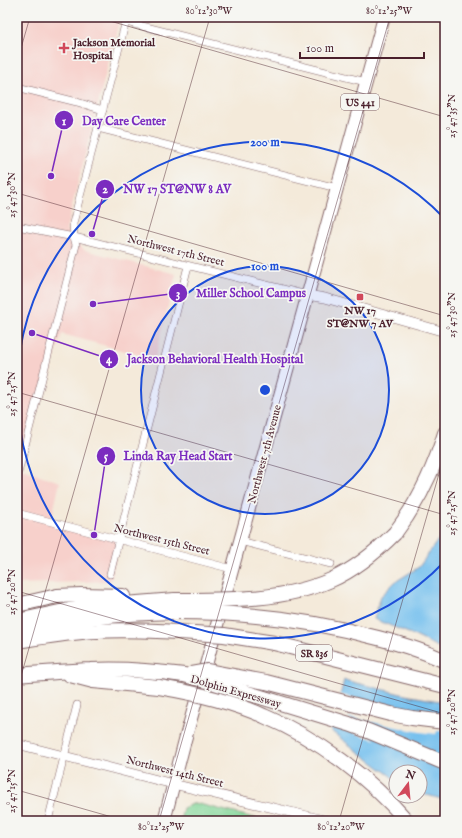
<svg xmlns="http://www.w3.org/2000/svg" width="462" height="838" font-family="'IM FELL English',serif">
<rect width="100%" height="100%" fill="#f6f6f2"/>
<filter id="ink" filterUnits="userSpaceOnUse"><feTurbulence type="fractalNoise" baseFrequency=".025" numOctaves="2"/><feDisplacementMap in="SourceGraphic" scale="8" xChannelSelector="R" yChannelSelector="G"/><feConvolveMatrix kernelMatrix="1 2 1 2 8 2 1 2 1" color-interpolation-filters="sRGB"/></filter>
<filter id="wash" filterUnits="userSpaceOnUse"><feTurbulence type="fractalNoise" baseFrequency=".012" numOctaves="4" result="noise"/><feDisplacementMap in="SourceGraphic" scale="16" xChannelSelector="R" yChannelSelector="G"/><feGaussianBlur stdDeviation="0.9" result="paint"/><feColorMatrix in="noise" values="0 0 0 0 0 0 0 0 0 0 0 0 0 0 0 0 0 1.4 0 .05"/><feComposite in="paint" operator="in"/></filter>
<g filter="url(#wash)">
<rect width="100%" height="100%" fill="#f4eada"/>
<!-- built -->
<polygon fill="#f7d0cb" points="17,17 120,17 66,230 84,250 176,274 155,359 62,334 19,468 60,482 51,521 119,539 111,581 17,584"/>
<!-- green -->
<polygon fill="#82d698" stroke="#667a62" points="195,803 266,821 180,821 183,808"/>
<!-- water -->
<g fill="#75c0ee" stroke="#60708c">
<polygon points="445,530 445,648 440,648 411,634 374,619 381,596 395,582 419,567"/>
<polygon points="344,680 405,695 445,702 445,800 420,793 420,772 396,772 396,780 331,731"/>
</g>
<!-- pier -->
<polygon fill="#f4eada" points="338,694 405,711 445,715 445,731 437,731 436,734 420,732 348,717 376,740 330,725"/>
</g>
<g filter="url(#ink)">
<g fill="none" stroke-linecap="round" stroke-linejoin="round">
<defs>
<g id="minor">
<polyline points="126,22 366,82"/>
<polyline points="17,87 77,102 103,110"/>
<polyline points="98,128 337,188"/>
<polyline points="17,226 74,237 307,295"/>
<polyline points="17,477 76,245 74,237 73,223 127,17"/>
<polyline points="17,513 232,569"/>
<polyline points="240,541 331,564"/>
<polyline points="110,574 188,266"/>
<polyline points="48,821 77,705"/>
</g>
<g id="tertiary">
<polyline points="307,295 325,298 445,332"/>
<polyline points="17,744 173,784 328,821"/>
</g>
<polyline id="primary" points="164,821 185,740 206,665 384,17"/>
<g id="motorway">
<path d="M395,533C418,503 434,469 445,433"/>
<polyline points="17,605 57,596 81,595 123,596"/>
<polyline points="17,621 69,610 99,606 175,600"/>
<path d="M17,632C69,619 122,613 175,612"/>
<path d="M17,641C43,637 70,632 97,631C124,629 152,631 180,632"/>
<path d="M17,675C42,673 67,671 91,670C122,668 154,671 184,675"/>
<polyline points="70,675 93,681 159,687"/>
<polyline points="391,714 412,718 445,722"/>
</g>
</defs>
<!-- minor casing -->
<use href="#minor" stroke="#866668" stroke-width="8"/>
<!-- tertiary casing -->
<use href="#tertiary" stroke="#866668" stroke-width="10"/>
<!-- primary casing -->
<use href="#primary" stroke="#866668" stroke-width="14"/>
<!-- motorway casing -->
<use href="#motorway" stroke="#866668" stroke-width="16"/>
<!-- minor -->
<use href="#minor" stroke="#fff" stroke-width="7"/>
<!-- tertiary -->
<use href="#tertiary" stroke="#fff" stroke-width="9"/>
<!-- primary -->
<use href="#primary" stroke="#fff" stroke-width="12"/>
<!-- motorway -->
<use href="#motorway" stroke="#fff" stroke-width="14"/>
<defs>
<g id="motorway-bridge">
<path d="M175,600C228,600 283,601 331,580C356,569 376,552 395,533"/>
<path d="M175,612C244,612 312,620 378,638C401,644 424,651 445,661"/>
<polyline points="180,632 224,635 274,643 445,686"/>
<polyline points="191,674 208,671 234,676 266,682 391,714"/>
<polyline points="184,675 215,683 349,724 368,731 445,763"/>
<path d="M159,687C195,693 231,701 264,716C318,739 368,776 407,821"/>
</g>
</defs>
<!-- motorway-bridge casing -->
<use href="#motorway-bridge" stroke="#866668" stroke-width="16" stroke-linecap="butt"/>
<!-- motorway-bridge -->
<use href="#motorway-bridge" stroke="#fff" stroke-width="14"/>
</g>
</g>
<!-- ticks -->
<path fill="none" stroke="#4a1f2b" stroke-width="1" stroke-opacity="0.45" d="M96,17L445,117M17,62L30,17M17,193L445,316M17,392L445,515M17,591L445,714M17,690L210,17M17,790L126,821M159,821L390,17M339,821L445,453"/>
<!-- distance rings -->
<circle cx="265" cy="390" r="124" fill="#1d4ed8" fill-opacity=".12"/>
<g fill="none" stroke="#1d4ed8" stroke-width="2">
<circle cx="265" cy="390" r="124"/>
<path d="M445 561A248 248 0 0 1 17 392M17 388A248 248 0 0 1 445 219"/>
</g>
<!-- markers -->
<g fill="#d1495b" stroke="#f6f6f2" stroke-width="1.5">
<path d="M62 42h4v4h4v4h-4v4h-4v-4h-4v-4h4z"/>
<rect x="356" y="293" width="8" height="8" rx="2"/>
</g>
<g text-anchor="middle" stroke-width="3.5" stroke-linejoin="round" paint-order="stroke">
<!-- shield labels -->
<g fill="#f6f6f2" stroke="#7e6067" stroke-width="1">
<rect x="341" y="94" width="38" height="16" rx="3"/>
<rect x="296" y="645" width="36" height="16" rx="3"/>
</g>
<g font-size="10" font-weight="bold" fill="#4a1f2b">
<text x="360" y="106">US 441</text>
<text x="314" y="657">SR 836</text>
</g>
<!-- poi labels -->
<g font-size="11" font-weight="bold" fill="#4a1f2b" stroke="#f6f6f2" text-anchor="start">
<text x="73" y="46">Jackson Memorial<tspan x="73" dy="13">Hospital</tspan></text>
<text x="360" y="314" text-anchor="middle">NW 17<tspan x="360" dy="13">ST@NW 7 AV</tspan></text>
</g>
<!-- street labels -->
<g font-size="11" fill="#4a1f2b" stroke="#f6f6f2">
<text transform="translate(176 250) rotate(14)" y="4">Northwest 17th Street</text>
<text transform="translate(264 454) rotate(-75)" y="4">Northwest 7th Avenue</text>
<text transform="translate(162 539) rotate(14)" y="4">Northwest 15th Street</text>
<text transform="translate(236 691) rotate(16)" y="4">Dolphin Expressway</text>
<text transform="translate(175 771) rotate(14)" y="4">Northwest 14th Street</text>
</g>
</g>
<circle cx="265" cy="390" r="6" fill="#1d4ed8" stroke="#f6f6f2" stroke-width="2"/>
<g font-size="12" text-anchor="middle" font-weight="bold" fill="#1d4ed8" stroke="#f6f6f2" stroke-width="3.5" stroke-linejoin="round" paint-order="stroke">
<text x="265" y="146">200 m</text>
<text x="265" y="270">100 m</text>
</g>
<!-- callouts -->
<path fill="none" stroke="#7b2cbf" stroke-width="1.5" d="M51 176L64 120M92 234L105 189M93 304L178 293M32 333L109 359M94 535L106 456"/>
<g fill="#7b2cbf" stroke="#f6f6f2" stroke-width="1.5">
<circle cx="51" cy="176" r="4"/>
<circle cx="92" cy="234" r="4"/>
<circle cx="93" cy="304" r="4"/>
<circle cx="32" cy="333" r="4"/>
<circle cx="94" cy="535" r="4"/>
<circle cx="64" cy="120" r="10"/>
<circle cx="105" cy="189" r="10"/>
<circle cx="178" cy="293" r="10"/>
<circle cx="109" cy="359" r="10"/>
<circle cx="106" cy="456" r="10"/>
</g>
<g font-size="12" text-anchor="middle" font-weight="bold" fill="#fff">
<text x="64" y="125">1</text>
<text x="105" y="193">2</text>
<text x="178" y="297">3</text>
<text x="109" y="363">4</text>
<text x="106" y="460">5</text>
</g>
<g font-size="12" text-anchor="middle" font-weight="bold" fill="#7b2cbf" stroke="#f6f6f2" stroke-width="3.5" stroke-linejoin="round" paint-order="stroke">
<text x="124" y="125">Day Care Center</text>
<text x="177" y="193">NW 17 ST@NW 8 AV</text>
<text x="251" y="297">Miller School Campus</text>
<text x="215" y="363">Jackson Behavioral Health Hospital</text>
<text x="178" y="460">Linda Ray Head Start</text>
</g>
<!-- margin -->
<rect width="462" height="838" fill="none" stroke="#f6f6f2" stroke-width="44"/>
<!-- north arrow -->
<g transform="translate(408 784) rotate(16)"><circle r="19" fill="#f6f6f2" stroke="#b1a0a2"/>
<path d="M0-3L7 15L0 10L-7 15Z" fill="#d1495b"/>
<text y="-6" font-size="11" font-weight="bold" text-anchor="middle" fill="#4a1f2b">N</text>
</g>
<!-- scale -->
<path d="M300 52v6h124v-6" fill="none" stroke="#4a1f2b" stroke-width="2"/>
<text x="306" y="52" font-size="12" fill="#4a1f2b" stroke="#f6f6f2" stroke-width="3" paint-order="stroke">100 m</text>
<rect x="22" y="22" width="418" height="794" fill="none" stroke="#4a1f2b" stroke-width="1.5"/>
<g font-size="10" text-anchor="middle" fill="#4a1f2b">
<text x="209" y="14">80°12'30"W</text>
<text x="389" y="14">80°12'25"W</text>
<text transform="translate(451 116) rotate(-90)" y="4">25°47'35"N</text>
<text transform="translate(11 195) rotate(-90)" y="4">25°47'30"N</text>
<text transform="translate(451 315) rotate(-90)" y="4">25°47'30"N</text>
<text transform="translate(11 394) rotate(-90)" y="4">25°47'25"N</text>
<text transform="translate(451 513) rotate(-90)" y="4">25°47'25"N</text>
<text transform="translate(11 592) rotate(-90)" y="4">25°47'20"N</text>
<text transform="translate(451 712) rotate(-90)" y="4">25°47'20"N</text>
<text transform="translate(11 791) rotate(-90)" y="4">25°47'15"N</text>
<text x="161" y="830">80°12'25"W</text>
<text x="341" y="830">80°12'20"W</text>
</g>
</svg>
